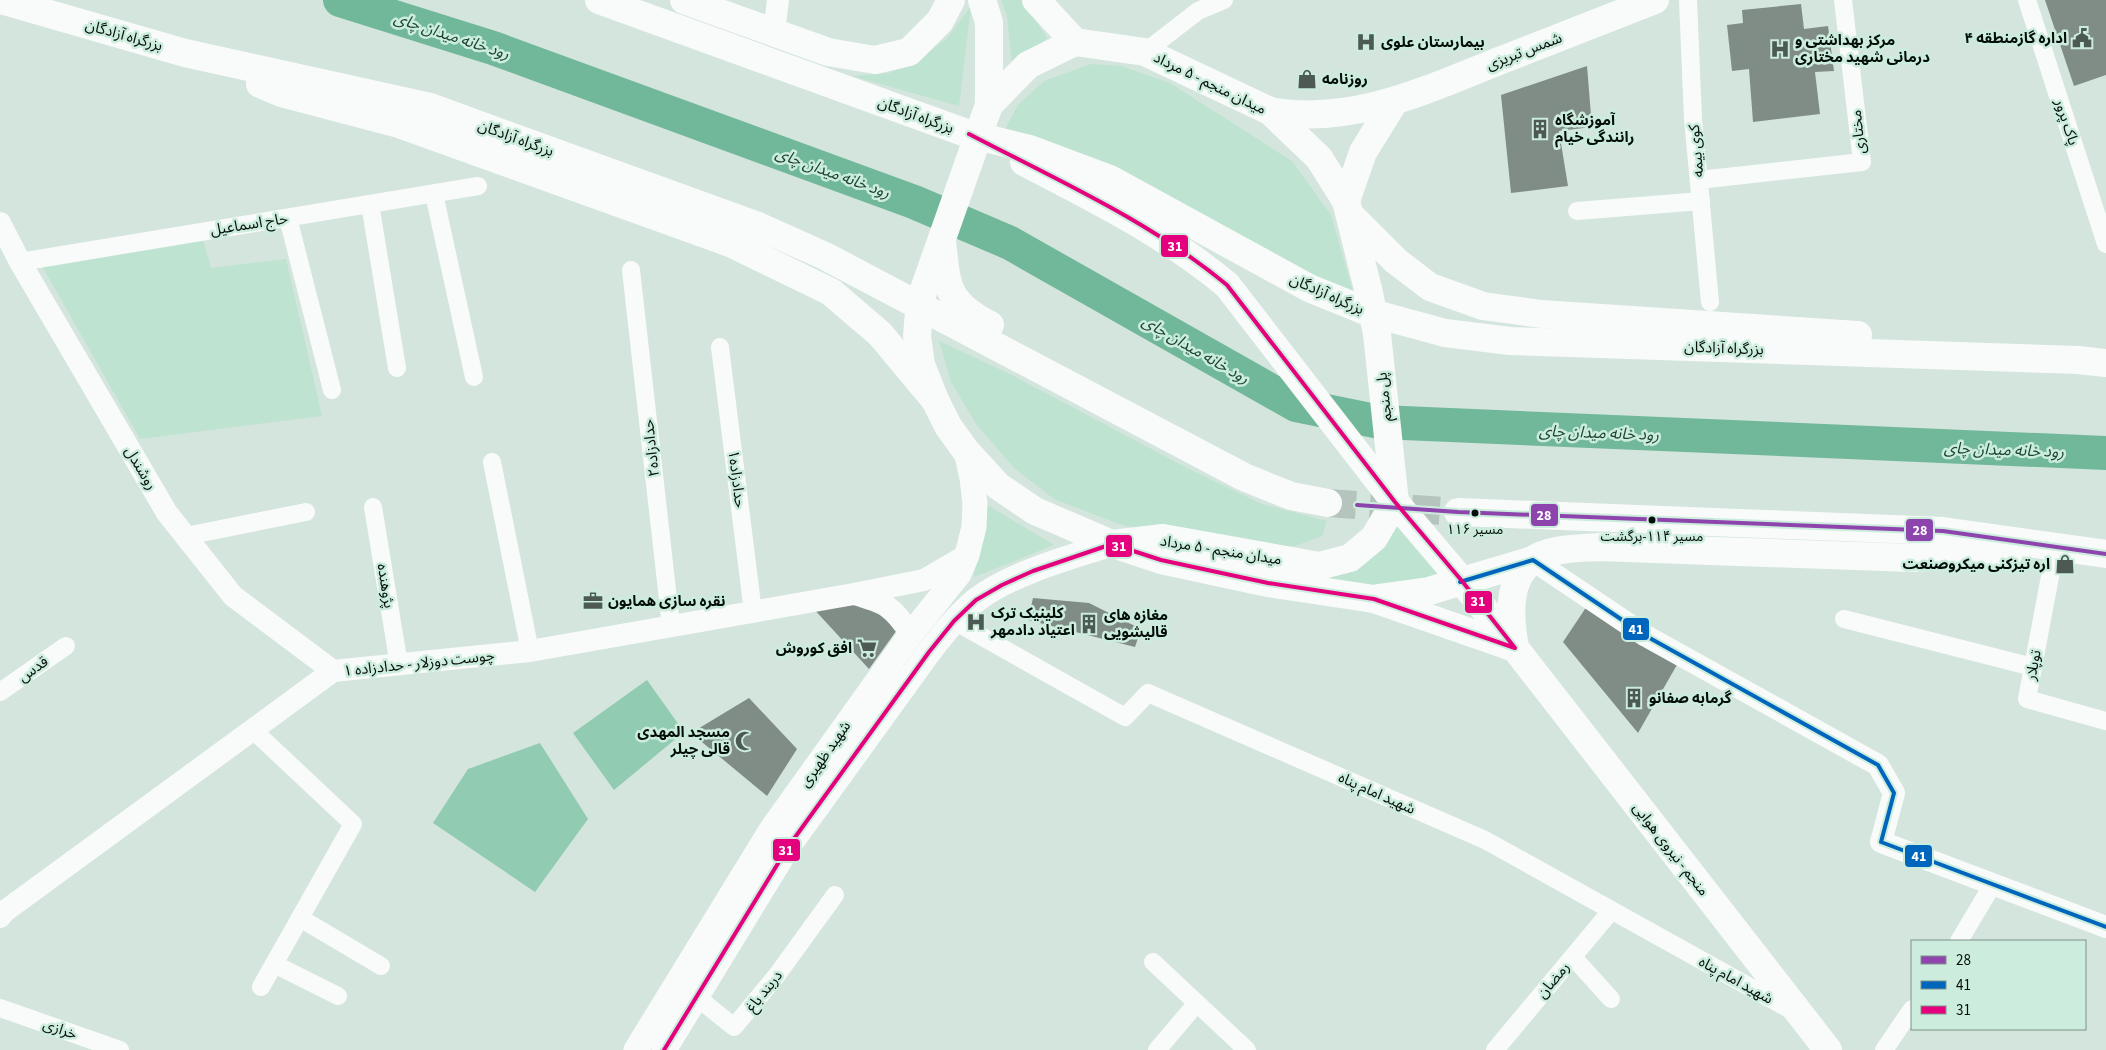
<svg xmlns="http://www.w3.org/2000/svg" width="2106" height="1050" font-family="'Source Sans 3','Noto Sans Arabic',sans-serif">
<rect width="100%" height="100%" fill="#d4e5dd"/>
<!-- green -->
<g fill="#bee3d1">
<polygon points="1001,0 1022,0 1047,38 1012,65 1007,16"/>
<polygon points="971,6 959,106 852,76 889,73 918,61 948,37"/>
<polygon points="1091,64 1121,66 1170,83 1292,161 1331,215 1355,299 1004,131 1018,105 1044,81"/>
<polygon points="203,240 211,268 286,259 322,416 140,439 41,264"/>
<polygon points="939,341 1012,375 1187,468 1262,504 1327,521 1322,536 1295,546 1224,549 1119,524 1054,499 1014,468 976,424 951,382"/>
<polygon points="984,503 1054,545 974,577"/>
<path d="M1397,527L1438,575C1391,592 1364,588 1317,576L1350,565Z"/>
</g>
<!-- forest -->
<g fill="#91cbb2">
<polygon points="647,680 684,732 614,790 573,733"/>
<polygon points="540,743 588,819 535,892 433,823 468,769"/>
</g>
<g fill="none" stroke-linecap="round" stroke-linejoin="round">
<!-- river -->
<polyline stroke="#71b89a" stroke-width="34" points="340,0 493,48 914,202 1010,243 1296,405 1380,422 2106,453"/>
</g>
<!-- building -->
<g fill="#808d87">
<polygon points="2045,0 2106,0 2106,75 2074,86"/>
<polygon points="1801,4 1804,29 1828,26 1834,71 1815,72 1820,114 1753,122 1749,69 1732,71 1727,25 1743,23 1742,10"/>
<polygon points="1587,66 1592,127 1559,131 1568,186 1511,193 1501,95"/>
<polygon points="1033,598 1089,603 1141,629 1135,647 1028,620"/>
<polygon points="853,600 891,618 899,627 869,669 812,607"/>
<polygon points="1587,606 1678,663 1638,733 1563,642"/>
<polygon points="749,698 797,749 767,796 691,733"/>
</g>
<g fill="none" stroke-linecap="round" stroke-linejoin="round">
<!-- trunk-tunnel -->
<polyline stroke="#b5c5bd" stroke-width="28" stroke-dasharray="28 14" stroke-linecap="butt" points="1328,503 1458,512"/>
<!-- minor -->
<g stroke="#f9fbfa" stroke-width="18">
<polyline points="1688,0 1693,119 1710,302"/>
<polyline points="2027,0 2106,244"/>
<polyline points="1145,52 1198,11 1224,0"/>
<polyline points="1699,180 1862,162 1843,0"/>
<polyline points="434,194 474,377"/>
<polyline points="370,204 397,368"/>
<polyline points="1577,211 1701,201"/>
<polyline points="288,218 332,390"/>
<polyline points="20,262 478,186"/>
<polyline points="631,270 671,626"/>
<polyline points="720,347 753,612"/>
<polyline points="492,462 530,651"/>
<polyline points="373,507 399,665"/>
<polyline points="186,536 306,512"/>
<polyline points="2055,550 2027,699 2106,721"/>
<polyline points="1844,619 2033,667"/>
<polyline points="954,621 1125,717 1148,693 1485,840 1791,1010"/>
<polyline points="0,692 66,646"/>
<polyline points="253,730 353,824 261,987"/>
<polyline points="300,918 381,966"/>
<polyline points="1959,941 1993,884"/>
<polyline points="1573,957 1611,999"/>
<polyline points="1153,962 1247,1050"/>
<polyline points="274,964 338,996"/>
<polyline points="688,990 734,1027 777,975 835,895"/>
<polyline points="0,1008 120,1050"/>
<polyline points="1157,1050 1197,1003"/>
<polyline points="1495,1050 1611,911"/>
<polyline points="1884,1050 1912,1009"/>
</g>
<!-- tertiary -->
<g stroke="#f9fbfa" stroke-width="22">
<polyline points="774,33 778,0"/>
<polyline points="0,223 20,262 167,513 233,596 333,671"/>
<polyline points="1533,560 1646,636 1878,765 1894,793 1881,842 2106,927"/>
<path d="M911,634C892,606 886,603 854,594L924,580L967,555"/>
<polyline points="0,917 5,911 333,671 530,651 854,594"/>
</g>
<!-- secondary -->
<g stroke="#f9fbfa" stroke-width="25">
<polyline points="636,1050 771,830 911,634 959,574 967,555 974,527 975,503 972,478 966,451"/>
<path d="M664,1050L788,847L929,652C943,634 957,616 975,601C1009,574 1070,557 1112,544"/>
</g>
<!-- primary -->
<g stroke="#f9fbfa" stroke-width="28">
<polyline points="982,0 989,22 989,105 920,301 917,336 921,365 935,400 948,426 966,451 998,486 1035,511 1112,544 1163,538 1319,566 1350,558 1374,538 1395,502"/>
<polyline points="1036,0 1075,42"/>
<polyline points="989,105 1028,65 1075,42 1145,52 1270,111 1319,158 1346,201 1369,293 1377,334 1395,502"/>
<path d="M1270,111C1351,126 1426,90 1499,61C1551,41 1603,20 1655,0"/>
<polyline points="1346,201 1363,152 1394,102"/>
<polyline points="1119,546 1161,560 1268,583 1374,599 1515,648 1462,581 1395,502"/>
<polyline points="1378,598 1429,591 1533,560"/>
<polyline points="1515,648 1828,1050"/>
</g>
<!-- trunk -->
<g stroke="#f9fbfa" stroke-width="28">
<polyline points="1,0 185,53 430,107 758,226 825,256 1244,477 1291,496 1328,503"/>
<polyline points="599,0 969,134 1030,149 1110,179 1309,288 1368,312 1445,333 1510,341 2078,360 2106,363"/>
<polyline points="684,0 828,52 875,60 909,52 940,21 951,0"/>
<polyline points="260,84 281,93 399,124 730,243 831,292 880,334 935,400"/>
<path d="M1024,162C1095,199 1166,234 1227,285L1395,502"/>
<polyline points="1351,216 1396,261 1430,287 1483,306 1541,314 1858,335"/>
<path d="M942,241C947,287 946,302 990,325"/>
<polyline points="1458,512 1943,531 2106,554"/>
<path d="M1515,648C1508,609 1506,560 1556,551C1570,548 1585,548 1599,547L1911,558L2009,553"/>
</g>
<defs>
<polyline id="bus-1" points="1357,505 1458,512 1943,531 2106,554"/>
<polyline id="bus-2" points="1460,582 1533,560 1646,636 1878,765 1894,793 1881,842 2106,927"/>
<path id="bus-3" d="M664,1050L788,847L929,652L954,621L976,600L1002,585L1033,571L1112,544L1161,560L1268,583L1374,599L1515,648L1462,581L1395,502L1227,285C1150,221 1057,180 969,134"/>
</defs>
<!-- bus-1 casing -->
<use href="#bus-1" stroke="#cceddd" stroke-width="8"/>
<!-- bus-2 casing -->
<use href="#bus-2" stroke="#cceddd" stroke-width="8"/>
<!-- bus-3 casing -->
<use href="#bus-3" stroke="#cceddd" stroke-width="8"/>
<!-- bus-1 -->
<use href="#bus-1" stroke="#8e44ad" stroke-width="4"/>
<!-- bus-2 -->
<use href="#bus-2" stroke="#0065bd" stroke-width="4"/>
<!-- bus-3 -->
<use href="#bus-3" stroke="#e5007d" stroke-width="4"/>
</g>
<!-- icons -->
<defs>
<symbol id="civic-bare" viewBox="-9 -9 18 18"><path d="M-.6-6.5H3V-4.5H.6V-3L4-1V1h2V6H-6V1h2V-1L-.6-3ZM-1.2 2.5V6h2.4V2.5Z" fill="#4d5a54" stroke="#cceddd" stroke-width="2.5" paint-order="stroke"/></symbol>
<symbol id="hospital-bare" viewBox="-9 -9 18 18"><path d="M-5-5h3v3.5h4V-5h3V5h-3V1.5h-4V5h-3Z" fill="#4d5a54" stroke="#cceddd" stroke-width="2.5" paint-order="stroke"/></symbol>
<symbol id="shop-bare" viewBox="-9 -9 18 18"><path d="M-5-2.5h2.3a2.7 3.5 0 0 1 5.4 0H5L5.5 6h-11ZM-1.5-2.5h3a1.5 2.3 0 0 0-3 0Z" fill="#4d5a54" stroke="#cceddd" stroke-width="2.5" paint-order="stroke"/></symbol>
<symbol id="building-bare" viewBox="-9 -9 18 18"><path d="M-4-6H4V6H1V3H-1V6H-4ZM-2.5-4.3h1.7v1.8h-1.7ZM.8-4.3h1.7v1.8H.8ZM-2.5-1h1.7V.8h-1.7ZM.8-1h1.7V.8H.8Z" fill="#4d5a54" stroke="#cceddd" stroke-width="2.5" paint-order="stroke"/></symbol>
<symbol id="office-bare" viewBox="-9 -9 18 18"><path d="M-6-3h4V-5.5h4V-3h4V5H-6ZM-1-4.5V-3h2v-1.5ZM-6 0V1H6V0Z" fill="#4d5a54" stroke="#cceddd" stroke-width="2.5" paint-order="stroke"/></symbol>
<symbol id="supermarket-bare" viewBox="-9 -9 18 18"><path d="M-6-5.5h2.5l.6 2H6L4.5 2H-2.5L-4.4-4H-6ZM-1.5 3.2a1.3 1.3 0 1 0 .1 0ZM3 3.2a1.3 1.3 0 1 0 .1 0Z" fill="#4d5a54" stroke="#cceddd" stroke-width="2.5" paint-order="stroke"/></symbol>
<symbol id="mosque-bare" viewBox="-9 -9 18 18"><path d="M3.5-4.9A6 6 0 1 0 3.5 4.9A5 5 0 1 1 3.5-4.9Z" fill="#4d5a54" stroke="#cceddd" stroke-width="2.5" paint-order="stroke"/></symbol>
</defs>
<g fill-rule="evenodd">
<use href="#civic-bare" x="2068" y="24" width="28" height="28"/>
<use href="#hospital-bare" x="1352" y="28" width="28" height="28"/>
<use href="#hospital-bare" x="1766" y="35" width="28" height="28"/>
<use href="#shop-bare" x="1293" y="65" width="28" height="28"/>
<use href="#building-bare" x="1526" y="115" width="28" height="28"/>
<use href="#shop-bare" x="2051" y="550" width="28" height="28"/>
<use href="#office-bare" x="579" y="587" width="28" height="28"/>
<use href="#hospital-bare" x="962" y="608" width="28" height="28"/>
<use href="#building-bare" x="1075" y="610" width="28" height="28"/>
<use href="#supermarket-bare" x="853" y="634" width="28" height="28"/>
<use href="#building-bare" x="1620" y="684" width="28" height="28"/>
<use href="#mosque-bare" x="731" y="727" width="28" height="28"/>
</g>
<!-- markers -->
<g fill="#050f0a" stroke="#cceddd" stroke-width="2">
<circle cx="1475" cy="513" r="4.5"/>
<circle cx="1652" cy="520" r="4.5"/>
</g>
<g text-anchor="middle" stroke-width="5" stroke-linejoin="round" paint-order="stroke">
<!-- bus labels -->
<g font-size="14" fill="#050f0a" stroke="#cceddd">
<text x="1475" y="534">مسیر ۱۱۶</text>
<text x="1652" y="541">مسیر ۱۱۴-برگشت</text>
</g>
<!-- street labels -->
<g font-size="15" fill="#050f0a" stroke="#cceddd">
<text transform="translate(124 35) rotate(16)" y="5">بزرگراه آزادگان</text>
<text transform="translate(1524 51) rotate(-21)" y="5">شمس تبریزی</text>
<text transform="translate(1210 83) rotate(26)" y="5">میدان منجم - ۵ مرداد</text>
<text transform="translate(916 115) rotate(20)" y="5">بزرگراه آزادگان</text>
<text transform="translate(2067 122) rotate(72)" y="5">پاک پرور</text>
<text transform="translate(1858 132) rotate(-96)" y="5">مختاری</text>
<text transform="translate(516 138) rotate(20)" y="5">بزرگراه آزادگان</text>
<text transform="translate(1696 151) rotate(-95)" y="5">کوی بیمه</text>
<text transform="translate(249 224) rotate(-9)" y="5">حاج اسماعیل</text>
<text transform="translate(1327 294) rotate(24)" y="5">بزرگراه آزادگان</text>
<text transform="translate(1724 348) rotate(2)" y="5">بزرگراه آزادگان</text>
<text transform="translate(1384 397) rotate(-96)" y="5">پل منجم</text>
<text transform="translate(651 448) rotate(-96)" y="5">حدادزاده۲</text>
<text transform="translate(141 468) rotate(59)" y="5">روشندل</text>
<text transform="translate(737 479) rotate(83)" y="5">حدادزاده۱</text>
<text transform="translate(1221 550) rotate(9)" y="5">میدان منجم - ۵ مرداد</text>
<text transform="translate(386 586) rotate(81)" y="5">پژوهنده</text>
<text transform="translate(419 663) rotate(-6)" y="5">چوست دوزلار - حدادزاده ۱</text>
<text transform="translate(2033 665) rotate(-79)" y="5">توپلار</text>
<text transform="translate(33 669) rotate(-35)" y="5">قدس</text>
<text transform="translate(825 754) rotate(-55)" y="5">شهید ظهیری</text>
<text transform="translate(1377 793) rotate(24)" y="5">شهید امام پناه</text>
<text transform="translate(1671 849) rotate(52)" y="5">منجم - نیروی هوایی</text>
<text transform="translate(1553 980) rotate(-50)" y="5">رمضان</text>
<text transform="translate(1736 980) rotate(29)" y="5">شهید امام پناه</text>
<text transform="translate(764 991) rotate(-51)" y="5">دربند باغ</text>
<text transform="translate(60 1029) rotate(19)" y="5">خرازی</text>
</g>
<!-- poi labels -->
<g font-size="15" font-weight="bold" fill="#050f0a" stroke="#cceddd" text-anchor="start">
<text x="2067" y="43" text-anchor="end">اداره گازمنطقه ۴</text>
<text x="1795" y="45">مرکز بهداشتی و<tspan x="1795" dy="17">درمانی شهید مختاری</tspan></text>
<text x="1381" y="47">بیمارستان علوی</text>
<text x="1322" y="84">روزنامه</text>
<text x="1555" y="125">آموزشگاه<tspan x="1555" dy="17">رانندگی خیام</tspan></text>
<text x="2050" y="569" text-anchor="end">اره تیزکنی میکروصنعت</text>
<text x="608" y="606">نقره سازی همایون</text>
<text x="991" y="618">کلینیک ترک<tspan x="991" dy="17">اعتیاد دادمهر</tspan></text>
<text x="1104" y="620">مغازه های<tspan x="1104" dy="17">قالیشویی</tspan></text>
<text x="852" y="653" text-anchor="end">افق کوروش</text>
<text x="1649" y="703">گرمابه صفانو</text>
<text x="730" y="737" text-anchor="end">مسجد المهدی<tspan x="730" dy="17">قالی چیلر</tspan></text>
</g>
<!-- water labels -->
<g font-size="16" font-style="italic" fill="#1d4534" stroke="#cceddd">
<text transform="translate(452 35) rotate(18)" y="6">رود خانه میدان چای</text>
<text transform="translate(833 172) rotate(20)" y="6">رود خانه میدان چای</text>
<text transform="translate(1196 349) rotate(30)" y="6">رود خانه میدان چای</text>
<text transform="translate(1599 432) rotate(2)" y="6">رود خانه میدان چای</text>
<text transform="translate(2004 449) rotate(2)" y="6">رود خانه میدان چای</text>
</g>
</g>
<g stroke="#cceddd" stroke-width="2">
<rect x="1160" y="234" width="29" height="24" rx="5" fill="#e5007d"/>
<rect x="1530" y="503" width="29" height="24" rx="5" fill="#8e44ad"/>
<rect x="1905" y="518" width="29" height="24" rx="5" fill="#8e44ad"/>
<rect x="1105" y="534" width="28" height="24" rx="5" fill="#e5007d"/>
<rect x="1464" y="590" width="29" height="24" rx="5" fill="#e5007d"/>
<rect x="1622" y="617" width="28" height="24" rx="5" fill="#0065bd"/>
<rect x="772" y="838" width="29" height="24" rx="5" fill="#e5007d"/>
<rect x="1904" y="844" width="29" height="24" rx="5" fill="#0065bd"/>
</g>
<g font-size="14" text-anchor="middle" font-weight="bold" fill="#fff">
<text x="1175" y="251">31</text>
<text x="1544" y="520">28</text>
<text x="1920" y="535">28</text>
<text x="1119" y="551">31</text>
<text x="1478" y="606">31</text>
<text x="1636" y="634">41</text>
<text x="786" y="855">31</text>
<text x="1919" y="861">41</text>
</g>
<!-- legend -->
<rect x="1911" y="940" width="175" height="90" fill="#cceddd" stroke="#7c9489"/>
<rect x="1921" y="956" width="25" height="8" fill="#8e44ad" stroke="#7c9489"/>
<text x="1956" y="965" font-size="15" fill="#050f0a">28</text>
<rect x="1921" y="981" width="25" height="8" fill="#0065bd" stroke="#7c9489"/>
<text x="1956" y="990" font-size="15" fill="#050f0a">41</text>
<rect x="1921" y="1006" width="25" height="8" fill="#e5007d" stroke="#7c9489"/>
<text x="1956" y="1015" font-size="15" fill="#050f0a">31</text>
</svg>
